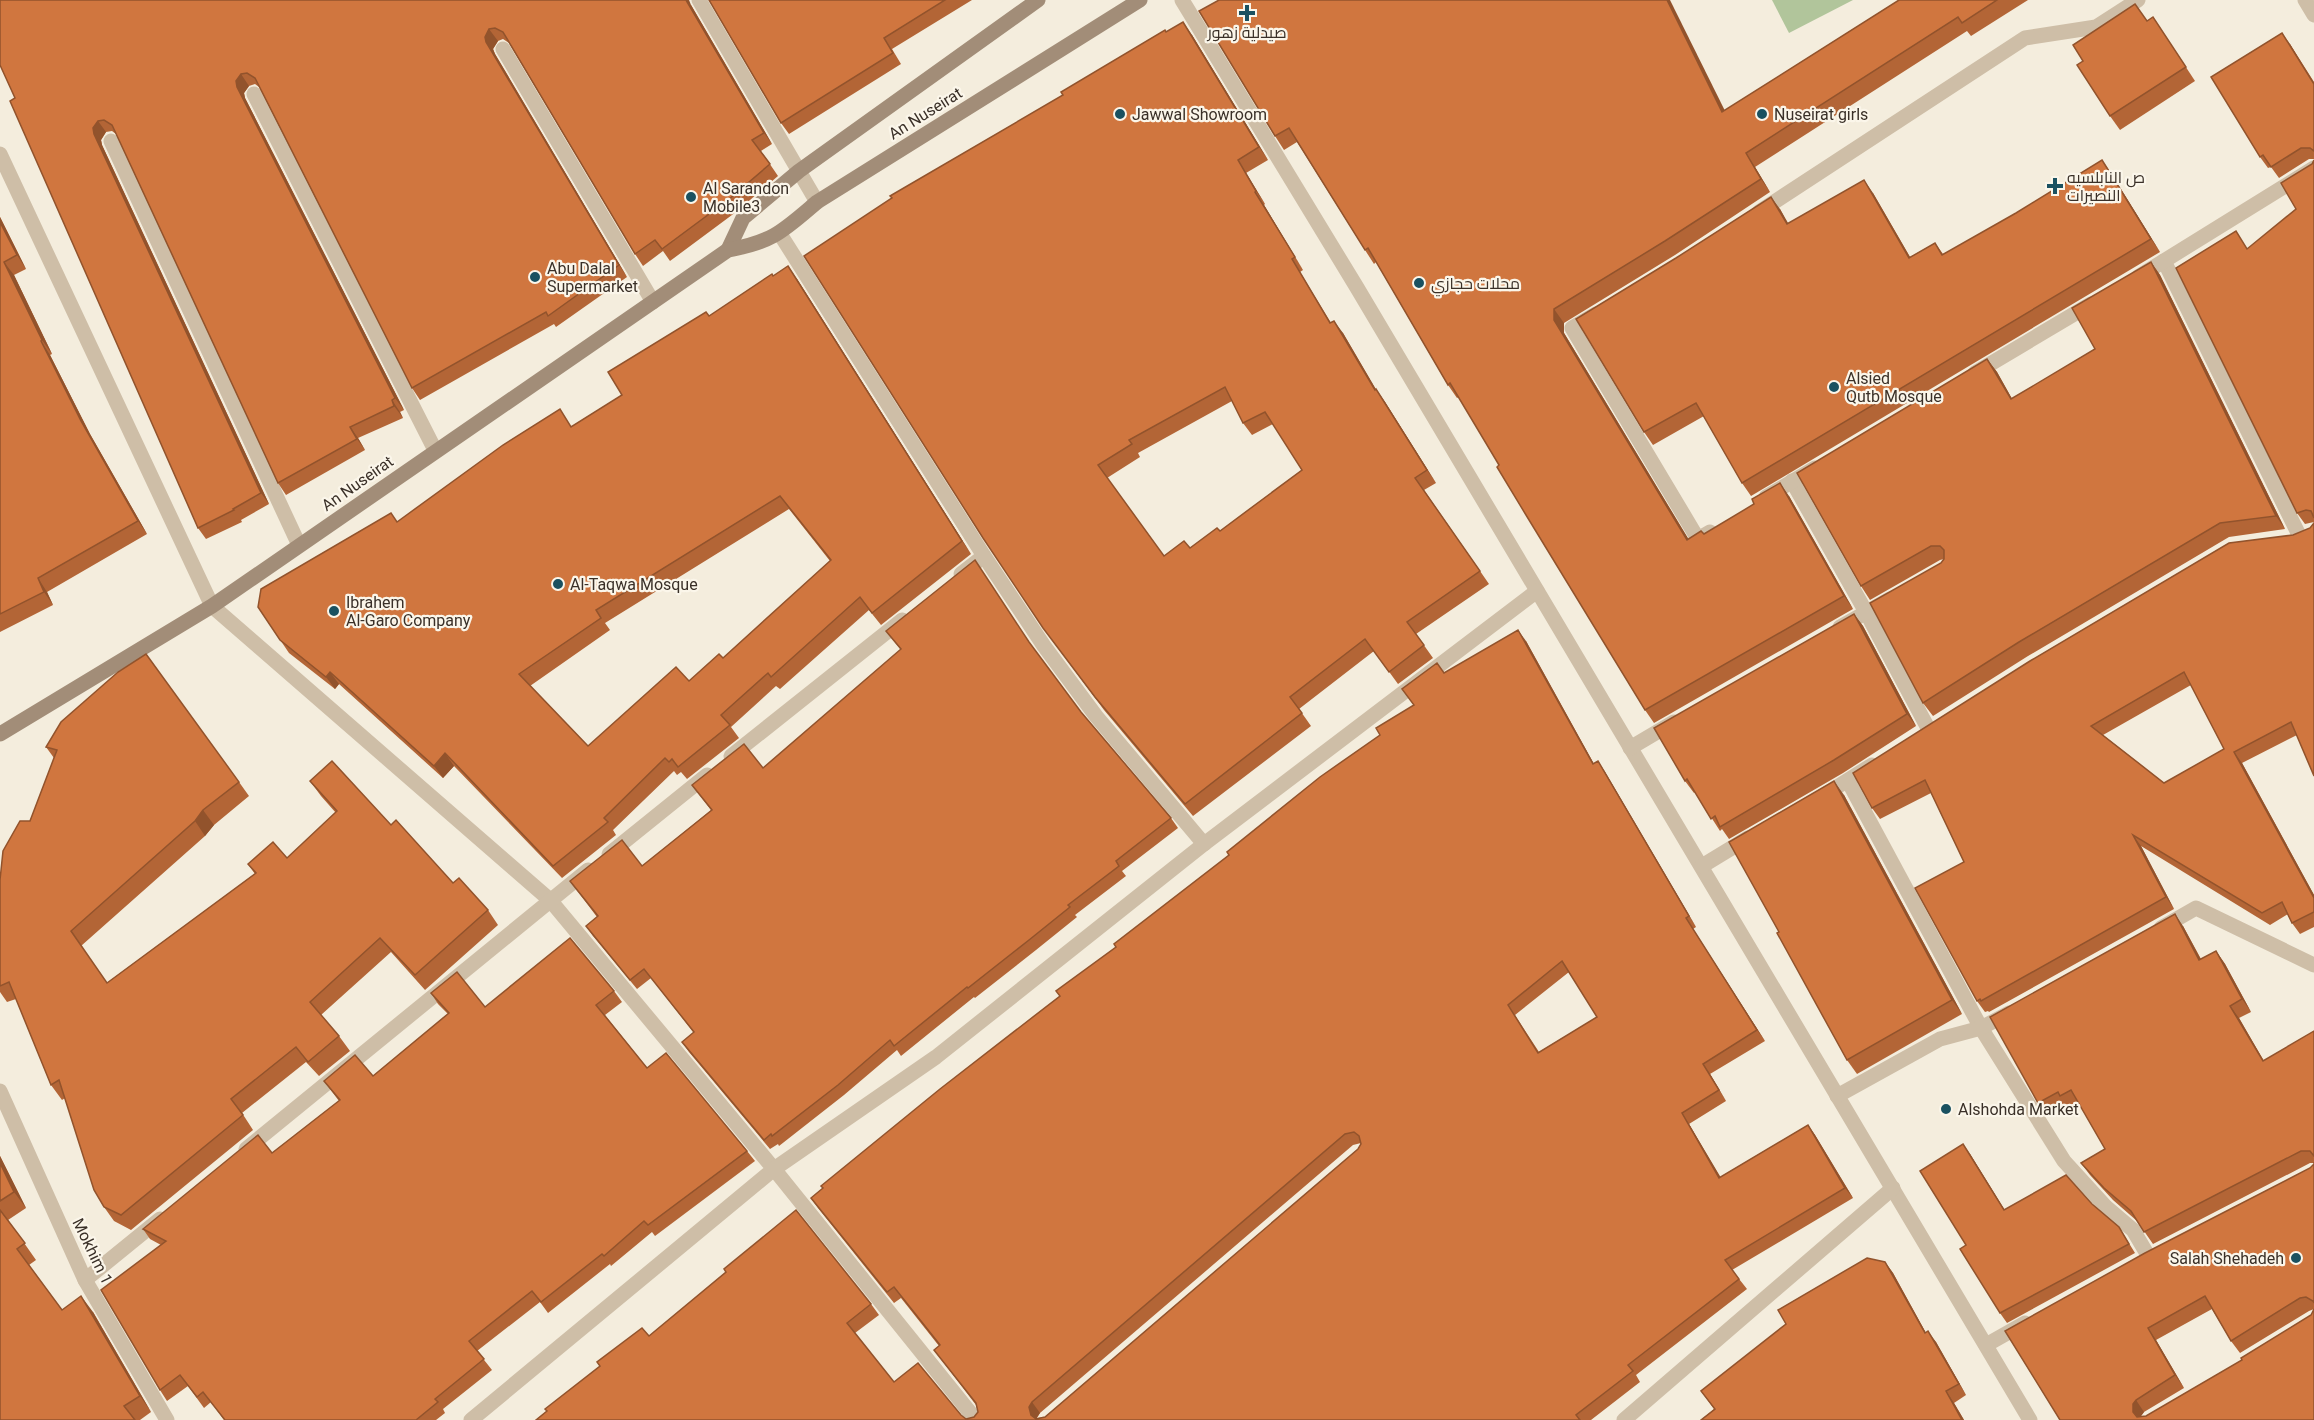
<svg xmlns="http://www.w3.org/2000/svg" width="2314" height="1420" font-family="Roboto,Cairo,sans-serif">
<rect width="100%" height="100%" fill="#f4eddd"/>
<!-- grass -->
<polygon fill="#b1c59b" points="1772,0 1853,0 1789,33"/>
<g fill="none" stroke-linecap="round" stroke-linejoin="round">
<!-- minor -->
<g stroke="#cebea7" stroke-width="15">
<polyline points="699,0 817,202"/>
<polyline points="1182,0 1356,286 2030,1420"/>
<polyline points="2305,0 2314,15"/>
<polyline points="503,49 653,302"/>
<polyline points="254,94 435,450"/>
<polyline points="111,141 299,545"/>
<polyline points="0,154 212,606 550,900 774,1169 976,1420"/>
<polyline points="1759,212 2025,38 2096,27 2138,0"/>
<polyline points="780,234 984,556 1044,646 1096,716 1204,844"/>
<polyline points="2164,261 2300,537"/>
<polyline points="2138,277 2314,168"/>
<polyline points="1596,314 1572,328 1698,539 1710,532"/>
<polyline points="1975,373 2091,304"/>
<polyline points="1792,481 1866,612 1929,730"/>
<polyline points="1766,497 1815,468"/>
<polyline points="961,574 984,556"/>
<polyline points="1840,627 1890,599"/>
<polyline points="1630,748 1674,722"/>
<polyline points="731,756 902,620"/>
<polyline points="1848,781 1981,1028 2064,1161 2106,1207 2133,1230 2149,1257"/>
<polyline points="1821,797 1872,765"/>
<polyline points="609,854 707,775"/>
<polyline points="1702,866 1748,838"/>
<polyline points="2161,928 2196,908 2314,965"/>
<polyline points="1837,1096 1940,1039 1981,1028 2009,1013"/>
<polyline points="246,1149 588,870"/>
<polyline points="85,1280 160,1219"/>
<polyline points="1986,1345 2025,1323"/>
<polyline points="471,1420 774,1169 936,1057 1204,844 1537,591"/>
<polyline points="1624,1420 1893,1188"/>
</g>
<!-- tertiary -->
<polyline stroke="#cebea7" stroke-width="15" points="0,1091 85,1280 167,1420"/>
<!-- secondary -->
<g stroke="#a28d78" stroke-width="15">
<polyline points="728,250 743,218 799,171 1038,0"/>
<path d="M0,734L212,606L728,250C773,242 783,231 817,202L1140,0"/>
</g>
</g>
<!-- wall -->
<g fill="#b36536" fill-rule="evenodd">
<polygon points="709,0 972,0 892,49 901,64 789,134 781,123"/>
<polygon points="1219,0 1724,111 1899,0 2028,0 1971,36 1967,31 1755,167 1770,192 1675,255 1564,323 1564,333 1688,539 1704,534 1789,496 1853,609 1654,723 1645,710 1459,397 1457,398 1448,385 1376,262 1374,264 1365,250 1297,142 1284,150 1275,136"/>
<polygon points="691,5 772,144 761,151 778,176 736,212 670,261 663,251 643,266 635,254 509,43 503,39 498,41 493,49 495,54 627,277 556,327 554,324 420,400 412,388 259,87 255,84 249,86 244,93 245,98 404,410 400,412 403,418 358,438 365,450 286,495 278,483 116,134 112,131 106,132 101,140 102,145 269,504 241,520 242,522 206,539 198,528 15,98 0,65"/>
<polygon points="2153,17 2195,81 2120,130 2110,116 2147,21"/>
<path d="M1166,32L1192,35L1268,160L1246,173L1265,204L1264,205L1303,270L1300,272L1331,323L1343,333L1376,390V389L1385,402L1436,483L1424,490L1489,584L1416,634L1433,658L1398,684L1374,651L1299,709L1311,726L1193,816L1104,710L1052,640L1063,95ZM1232,401L1243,423L1252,435L1273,424L1302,470L1220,531L1190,548L1164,556L1107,478L1140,457L1138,453Z"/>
<polygon points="2290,44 2314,82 2314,159 2309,159 2279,178 2271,167 2268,168 2260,157"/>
<polygon points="2314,160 2314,522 2305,524 2297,513 2248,249 2296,209 2312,164"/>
<polygon points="2111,173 2160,252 1751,496 1742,483 1704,416 1653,445 1644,432 1780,209 1788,224 1873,193 1910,257 1935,243 1943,254"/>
<polygon points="0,217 26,269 14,275 52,354 50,355 90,434 147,534 47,592 53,605 0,632"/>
<polygon points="2151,262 2160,275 2285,529 2229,537 2028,656 1933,716 1923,703 1941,563 1944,559 1940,560 1870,600 1861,586 1987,359 1997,372 2012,399 2095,349"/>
<path d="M773,276L797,279L971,554L881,625L869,610L780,689L776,686L731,727L739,738L687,779L681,772L677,775L674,771L613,830L616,835L562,878L454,766L443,778L339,684L335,689L289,653L258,607L397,522L572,426L622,395L709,316ZM789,509L830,561L723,658L689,681L588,746L530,686L610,630L605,623Z"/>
<path d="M2229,543L2297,735L2242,763L2314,895V927L2300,934L2292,923L2288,914L2270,925L2141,846L2174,909L1989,1012L1988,1011L1985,1012L1977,1001L1964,862L1931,793L1880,819L1872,808ZM2191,685L2224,749L2164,783L2103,735Z"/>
<polygon points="1854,614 1863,626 1916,726 1843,773 1729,839 1722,829 1720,831 1695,792 1694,793 1685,781"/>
<polygon points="886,631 1032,646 1081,712 1171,818 1178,828 1122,871 1126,876 1075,915 1077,917 1036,950 975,998 974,997 901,1056 897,1050 844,1095 779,1146 778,1144 770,1149 689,1052 682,1042 694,1033 651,978 637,989 593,936 586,926 597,917 570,881 642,866 711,810 692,785 763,768 901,650"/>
<path d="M1526,641L1594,764L1598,761L1605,772L1696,927L1693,929L1765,1041L1710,1074L1726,1101L1689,1124L1720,1177L1808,1125L1815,1135L1853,1198L1732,1270L1747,1289L1636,1375L1640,1382L1591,1420H536L649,1336L871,1304L879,1315L855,1333L894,1382L966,1419L974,1417L978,1412L976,1405L934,1350L939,1346L901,1298L894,1303L818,1208L811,1198L1060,996L1116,947L1380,735L1414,705L1444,673ZM1569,972L1597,1017L1539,1052L1515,1015ZM1361,1143L1358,1149L1045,1417L1037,1418L1040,1413L1353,1145Z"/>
<polygon points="46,747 239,782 249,796 214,825 205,836 81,946 107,983 255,874 248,864 287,858 336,813 321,796 310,781 391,825 453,883 488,910 498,925 425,990 391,952 321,1015 339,1036 350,1051 319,1076 306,1062 242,1113 253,1130 131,1230 114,1221 104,1207 65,1098 62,1100 51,1085 16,999 7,1002 0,992 0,880 30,821 54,758"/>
<polygon points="1844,795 1962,1014 1857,1074 1847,1060 1779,932"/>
<path d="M2183,926L2201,959L2216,951L2225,964L2251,1012L2239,1018L2264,1061L2314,1031V1420H2060L2005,1331L2310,1168L2314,1164V1163H2310L2153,1244L2137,1221L2113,1200L2090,1175L2081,1163L2105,1149L2079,1103L2069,1108L2066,1105L2047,1115L2038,1103ZM2212,1309L2231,1341L2240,1353L2309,1311L2314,1309L2311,1315L2242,1360L2146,1416H2141L2144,1412L2184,1388L2156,1340Z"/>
<polygon points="614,991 622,1002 605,1015 647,1068 747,1151 755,1161 655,1236 652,1232 611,1266 610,1264 548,1313 540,1302 477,1351 492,1370 443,1409 445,1413 436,1420 224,1420 211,1402 204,1408 188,1386 167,1401 160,1390 161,1245 150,1239 143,1229 272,1153 339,1101 324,1081 373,1076 448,1014 438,1004 431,993 485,1007"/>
<polygon points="1970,1154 2004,1209 2092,1204 2119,1227 2135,1253 2007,1323 2000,1313 1966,1245"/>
<polygon points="0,1156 26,1208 8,1220 36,1260 29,1265 62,1310 93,1312 151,1412 140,1420 0,1420"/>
<polygon points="1885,1262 1893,1273 1926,1333 1936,1342 1966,1395 1954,1403 1964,1420 1701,1420 1714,1409 1701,1391"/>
</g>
<!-- shaded-wall -->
<g fill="#92532c">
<polygon points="686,0 689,0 691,5 772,144 764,133"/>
<polygon points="1667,0 1670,0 1732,125 1722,112"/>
<polygon points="1183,22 1192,35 1268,160 1259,147"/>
<polygon points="489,29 498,41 493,49 495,54 627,277 619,265 486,42 485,37"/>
<polygon points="2282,33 2290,44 2314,84"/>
<polygon points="241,74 249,86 244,93 245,98 404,410 395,398 237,87 236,81"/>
<polygon points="98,121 106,132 101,140 102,145 269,504 261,493 94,134 93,128"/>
<polygon points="1746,153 1755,167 1770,192 1761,179"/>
<polygon points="1238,160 1246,173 1265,204 1256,191"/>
<polygon points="2102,160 2111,173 2160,252 2151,239"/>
<polygon points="1864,180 1873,193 1918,271 1909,258"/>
<polygon points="1255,192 1264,205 1303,270"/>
<polygon points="1771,197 1780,209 1796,237 1787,224"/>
<polygon points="0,217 26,269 17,255 0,222"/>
<polygon points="4,262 14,275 52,354 42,340"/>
<polygon points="2151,262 2160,275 2285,529 2276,516"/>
<polygon points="788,266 797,279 971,554 962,541"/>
<polygon points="1554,309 1564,323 1564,333 1697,553 1687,540 1554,320"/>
<polygon points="1334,321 1343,333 1384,403 1375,390"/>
<polygon points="41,341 50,355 90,434 147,534 138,521 81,421"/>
<polygon points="1987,359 1997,372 2020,413 2011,399"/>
<polygon points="1376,389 1385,402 1436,483 1427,470"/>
<polygon points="392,400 400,412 403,418 394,406"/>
<polygon points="350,427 358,438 365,450 357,439"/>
<polygon points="1780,483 1789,496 1853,609 1844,596"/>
<polygon points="38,578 47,592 53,605 44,592"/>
<polygon points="1854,614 1863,626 1916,726 1907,714"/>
<polygon points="1518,630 1526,641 1600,775 1593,764"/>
<polygon points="330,672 339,684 335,689 326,677"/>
<polygon points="2234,752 2242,763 2314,895 2314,898"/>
<polygon points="445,753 454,766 443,778 434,766"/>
<polygon points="1598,761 1605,772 1696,927 1689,916"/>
<polygon points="1834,781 1844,795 1962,1014 1952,1000"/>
<polygon points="203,810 214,825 205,836 195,821"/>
<polygon points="2133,835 2141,846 2174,909 2166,897"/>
<polygon points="2175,914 2183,926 2208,973 2199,960"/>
<polygon points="1686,918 1693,929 1765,1041 1757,1030"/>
<polygon points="2216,951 2225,964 2251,1012 2242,999"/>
<polygon points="2230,1006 2239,1018 2271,1074 2263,1061"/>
<polygon points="1703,1064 1710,1074 1726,1101 1719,1090"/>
<polygon points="1682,1113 1689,1124 1727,1188 1719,1178"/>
<polygon points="1808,1125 1815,1135 1853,1198 1845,1188"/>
<polygon points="1963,1144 1970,1154 2010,1219 2004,1210"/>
<polygon points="0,1156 26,1208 14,1192 0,1163"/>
<polygon points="1885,1262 1893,1273 1932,1344 1925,1333"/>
<polygon points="81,1296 93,1312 151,1412 140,1396"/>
<polygon points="2148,1328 2156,1340 2184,1388 2175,1375"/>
<polygon points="1928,1331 1936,1342 1966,1395 1959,1384"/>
<polygon points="1946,1391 1954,1403 1964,1420 1962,1420"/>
<polygon points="2136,1400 2144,1412 2141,1416 2141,1420 2133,1412 2133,1404"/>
<polygon points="1032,1402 1040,1413 1037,1417 1037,1420 1031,1415 1029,1407"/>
</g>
<!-- building -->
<g fill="#d0763f" stroke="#92532c" stroke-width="1.5" fill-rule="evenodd">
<polygon points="0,0 686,0 764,133 752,140 770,164 728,200 662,249 655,240 635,254 503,32 495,28 489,29 485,37 486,42 619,265 548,316 546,312 412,388 255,78 247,73 241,74 236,81 237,87 395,398 392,400 394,406 350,427 357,439 278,483 112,125 104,120 98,121 93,128 94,134 261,493 233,509 234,510 198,528 10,101 15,98 0,65"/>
<polygon points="709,0 945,0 884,38 893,53 781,123"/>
<polygon points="1219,0 1667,0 1722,112 1899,0 1997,0 1962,23 1958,17 1746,153 1761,179 1665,241 1554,309 1554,320 1687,540 1701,531 1704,534 1754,504 1752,499 1780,483 1844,596 1645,710 1526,515 1497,467 1499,465 1450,383 1448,385 1368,248 1365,250 1289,128 1275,136 1199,11"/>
<polygon points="2135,4 2147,21 2153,17 2186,67 2110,116 2077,65 2083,61 2073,45"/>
<path d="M1183,22L1259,147L1238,160L1256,191L1255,192L1295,257L1292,259L1330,323L1334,321L1375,390L1376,389L1427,470L1415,478L1480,571L1407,622L1424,645L1389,672L1365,639L1290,697L1302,713L1185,804L1095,697L1043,628L983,538L804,256L892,198L890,196L1063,95L1061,92L1165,30L1166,32ZM1225,387L1243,423L1265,412L1302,470L1220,531L1217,528L1190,548L1184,541L1164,556L1098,465L1132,444L1129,440Z"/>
<polygon points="2282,33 2314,84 2314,151 2310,148 2301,148 2271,167 2263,155 2260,157 2211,77"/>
<polygon points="2102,160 2151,239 1742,483 1696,403 1644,432 1576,319 1676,258 1771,197 1787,224 1864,180 1909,258 1935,243 1942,255 2016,213"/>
<polygon points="2314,160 2314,518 2311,511 2306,510 2297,513 2176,268 2236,231 2247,249 2296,209 2281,183 2312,164"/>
<polygon points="0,222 17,255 4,262 42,340 41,341 81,421 138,521 38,578 44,592 0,614"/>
<polygon points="2151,262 2276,516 2220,523 2019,642 1923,703 1870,603 1941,563 1944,559 1944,550 1940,546 1931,546 1861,586 1797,473 1987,359 2011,399 2095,349 2072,308"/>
<path d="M788,266L962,541L872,613L860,597L771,677L768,673L721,715L730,725L678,767L672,759L669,762L665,758L604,818L608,822L553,866L445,753L434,766L330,672L326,677L280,640L258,607L261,589L391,513L397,522L503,445L560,409L571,427L622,395L608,372L706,312L709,316L772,274L773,276ZM780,496L831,560L723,658L719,654L689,681L676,667L588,746L519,674L601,618L596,610Z"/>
<path d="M2314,523V776L2291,722L2234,752L2314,898V912L2292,923L2282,902L2262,913L2133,835L2166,897L1981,1001L1980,999L1977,1001L1915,888L1964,862L1925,780L1872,808L1853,773L2030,661L2229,543L2293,535L2310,528ZM2184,672L2224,749L2164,783L2091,726Z"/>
<polygon points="975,560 1029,642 1081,712 1171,818 1116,861 1119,866 1068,905 1070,907 1029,940 968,988 967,987 894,1046 890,1040 838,1085 772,1136 771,1134 764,1140 682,1042 694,1032 644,969 630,980 586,926 598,916 570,881 622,840 642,866 712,810 692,785 744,744 763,768 901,649 886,631"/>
<polygon points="1854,614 1907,714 1834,760 1720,827 1715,816 1711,819 1687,779 1685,781 1654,728"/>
<path d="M1518,630L1593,764L1598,761L1689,916L1686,918L1757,1030L1703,1064L1719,1090L1682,1113L1719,1178L1808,1125L1845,1188L1725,1260L1739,1279L1628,1365L1633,1371L1576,1415L1580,1420H536L547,1411L545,1409L600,1366L597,1362L642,1328L649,1336L726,1272L724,1269L796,1210L871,1304L847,1323L894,1382L918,1363L961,1415L966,1419L974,1417L978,1412L976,1403L934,1350L940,1345L894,1287L887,1292L811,1198L823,1188L821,1186L940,1089L1060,996L1056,991L1116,947L1114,944L1229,855L1227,852L1320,777L1380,735L1376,728L1414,705L1402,689L1437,663L1444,673ZM1562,961L1597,1017L1538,1053L1508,1005ZM1354,1132L1359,1136L1361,1144L1358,1149L1045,1417L1036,1419L1031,1415L1029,1407L1032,1402L1345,1134Z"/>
<polygon points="146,654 239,782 203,810 195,821 71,931 107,983 256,873 248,864 273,842 287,858 337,811 310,781 332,761 391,825 396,820 453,883 459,878 488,910 415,975 380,938 310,1002 339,1036 308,1062 296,1047 231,1099 243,1115 121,1215 104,1207 94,1190 59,1080 51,1085 9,982 0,986 0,880 3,851 20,821 30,821 57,750 46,747 61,722 118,672"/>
<polygon points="1834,781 1952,1000 1847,1060 1777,933 1779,932 1729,842"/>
<polygon points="2175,914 2199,960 2216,951 2242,999 2230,1006 2263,1061 2314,1031 2314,1156 2310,1151 2301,1151 2144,1232 2131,1211 2104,1188 2081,1163 2105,1149 2071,1090 2060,1096 2058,1092 2038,1103 1990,1017"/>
<polygon points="570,938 614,991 596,1005 647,1068 666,1053 747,1151 648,1225 644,1221 604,1256 602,1254 541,1302 532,1291 469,1341 484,1359 435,1399 438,1402 416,1420 225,1420 203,1392 197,1397 180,1375 160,1390 101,1290 166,1241 143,1229 258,1135 272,1153 340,1100 324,1081 355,1055 373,1076 449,1013 431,993 457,972 485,1007"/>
<polygon points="1963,1144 2004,1210 2066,1175 2092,1204 2119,1227 2129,1244 2000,1313 1960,1249 1966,1245 1920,1171"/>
<polygon points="2314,1162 2314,1303 2313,1301 2306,1297 2300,1298 2231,1341 2205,1296 2148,1328 2175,1375 2136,1400 2133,1404 2133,1412 2137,1417 2146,1416 2242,1360 2241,1358 2311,1315 2314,1309 2314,1420 2060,1420 2005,1331 2145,1253 2310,1168 2314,1164"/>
<polygon points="0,1163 14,1192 0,1201"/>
<polygon points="0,1210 25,1243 17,1249 62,1310 81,1296 140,1396 124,1406 135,1420 0,1420"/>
<polygon points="1867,1258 1885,1262 1925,1333 1928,1331 1959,1384 1946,1391 1962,1420 1701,1420 1715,1409 1701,1391 1786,1324 1778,1310"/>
</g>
<!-- markers -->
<g fill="#1a5160" stroke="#fbf6ea" stroke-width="2">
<path d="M1244 4h6v6h6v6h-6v6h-6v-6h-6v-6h6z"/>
<circle cx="1120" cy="114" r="6"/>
<circle cx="1762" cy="114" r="6"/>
<path d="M2052 177h6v6h6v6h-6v6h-6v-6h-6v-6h6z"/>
<circle cx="691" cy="197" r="6"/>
<circle cx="535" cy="277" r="6"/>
<circle cx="1419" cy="283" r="6"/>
<circle cx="1834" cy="387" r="6"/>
<circle cx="558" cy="584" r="6"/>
<circle cx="334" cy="611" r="6"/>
<circle cx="1946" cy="1109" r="6"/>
<circle cx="2296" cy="1258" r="6"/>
</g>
<g text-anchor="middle" stroke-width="4.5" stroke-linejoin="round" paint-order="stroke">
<!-- poi labels -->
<g font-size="16" fill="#3a3028" stroke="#fbf6ea" text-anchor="start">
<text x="1247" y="38" text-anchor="middle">صيدلية زهور</text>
<text x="1132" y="120">Jawwal Showroom</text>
<text x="1774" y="120">Nuseirat girls</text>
<text x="2067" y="183">ص النابلسيه<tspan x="2067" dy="18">النصيرات</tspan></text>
<text x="703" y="194">Al Sarandon<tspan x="703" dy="18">Mobile3</tspan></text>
<text x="547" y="274">Abu Dalal<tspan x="547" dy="18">Supermarket</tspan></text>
<text x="1431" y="289">محلات حجازي</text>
<text x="1846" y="384">Alsied<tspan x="1846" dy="18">Qutb Mosque</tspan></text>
<text x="570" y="590">Al-Taqwa Mosque</text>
<text x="346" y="608">Ibrahem<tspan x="346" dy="18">Al-Garo Company</tspan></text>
<text x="1958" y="1115">Alshohda Market</text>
<text x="2284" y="1264" text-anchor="end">Salah Shehadeh</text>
</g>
<!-- street labels -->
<g font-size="16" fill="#3a3028" stroke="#fbf6ea">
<text transform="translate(925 113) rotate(-32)" y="6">An Nuseirat</text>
<text transform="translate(357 483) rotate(-35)" y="6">An Nuseirat</text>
<text transform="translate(93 1251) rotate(64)" y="6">Mokhim 1</text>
</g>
</g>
</svg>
